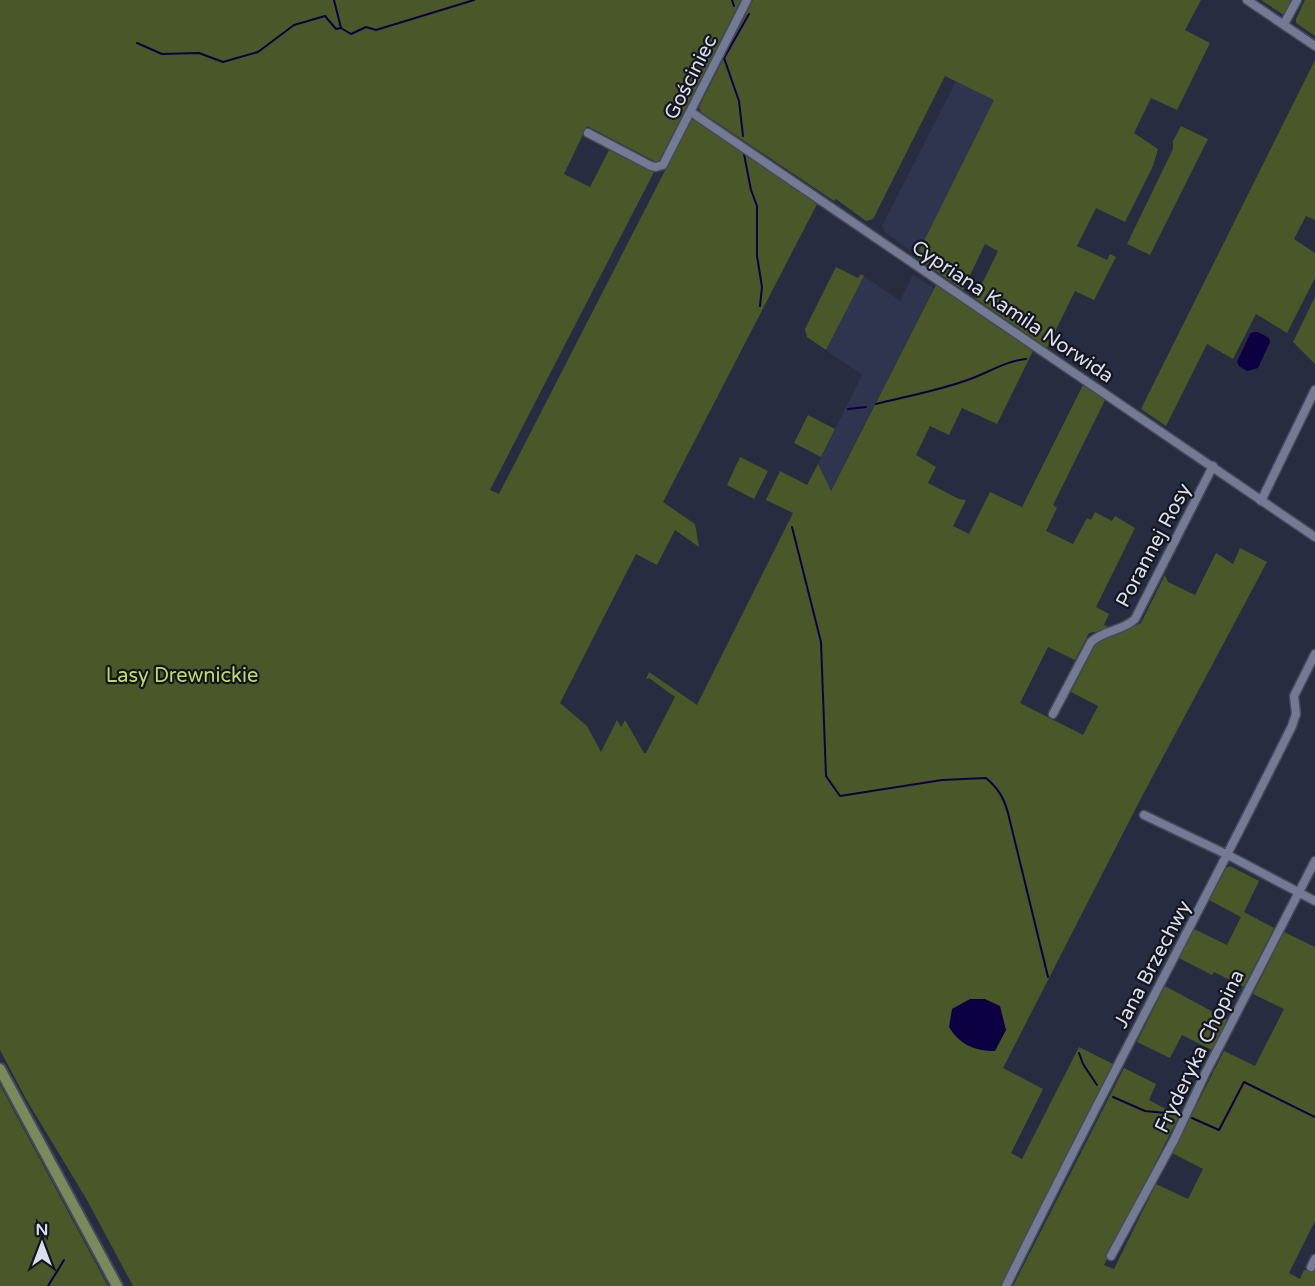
<svg xmlns="http://www.w3.org/2000/svg" width="1315" height="1286" font-family="'Varela Round',sans-serif">
<rect width="100%" height="100%" fill="#282c41"/>
<!-- built -->
<g fill="#2f344f">
<polygon points="956,81 995,100 917,255 884,232 882,226"/>
<polygon points="913,275 934,288 830,492 818,464 862,375 826,350 864,276 900,301"/>
</g>
<!-- green -->
<g fill="#4a5729">
<polygon points="0,0 741,0 658,163 587,126 564,174 590,187 609,150 654,172 490,490 499,494 691,120 697,120 817,204 663,502 695,524 699,547 675,530 657,565 636,554 560,703 587,726 601,752 617,720 621,727 625,720 644,753 646,753 675,697 649,678 646,679 649,672 697,705 793,513 766,500 780,471 807,485 818,464 831,491 936,285 1033,351 997,424 962,408 949,435 930,426 916,455 936,467 928,483 959,499 966,500 953,526 969,534 990,492 1022,507 1083,385 1105,400 1053,505 1057,508 1046,531 1073,544 1087,518 1091,520 1095,512 1112,521 1115,516 1135,528 1096,607 1109,614 1104,625 1109,627 1105,630 1089,633 1075,660 1048,647 1020,703 1083,735 1098,706 1071,692 1096,643 1141,623 1165,575 1168,582 1195,595 1216,553 1233,564 1240,548 1267,562 1139,802 1003,1068 1043,1089 1011,1153 1022,1159 1079,1047 1113,1064 1001,1286 133,1286 87,1200 26,1099 0,1050"/>
<polygon points="753,0 1201,0 1185,30 1210,43 1177,110 1151,98 1134,133 1158,149 1153,166 1125,222 1096,208 1077,246 1107,260 1110,254 1116,257 1094,300 1075,291 1047,348 975,298 998,251 985,244 963,290 916,257 994,100 945,76 873,219 866,221 836,199 834,201 701,112 699,107"/>
<polygon points="1261,0 1293,0 1285,16"/>
<polygon points="1305,0 1315,0 1315,36 1296,23 1296,19"/>
<polygon points="1315,60 1315,220 1306,216 1294,239 1315,253 1315,278 1287,333 1256,314 1233,359 1207,344 1166,426 1141,409"/>
<polygon points="1181,126 1208,139 1150,255 1127,244 1173,149 1173,141"/>
<polygon points="836,267 858,278 861,274 864,276 826,350 807,337 805,329"/>
<polygon points="1315,297 1315,364 1293,342"/>
<polygon points="808,415 835,429 821,457 794,443"/>
<polygon points="740,457 768,471 754,499 727,485"/>
<polygon points="1230,866 1259,881 1244,912 1274,928 1244,987 1214,972 1212,975 1179,958 1194,929 1227,945 1241,917 1209,900 1226,868"/>
<polygon points="1284,932 1315,947 1315,1221 1289,1273 1300,1279 1304,1270 1315,1269 1315,1286 1013,1286 1124,1068 1156,1084 1149,1100 1179,1116 1104,1265 1114,1269 1156,1184 1188,1199 1203,1169 1172,1153 1224,1051 1255,1066 1284,1009 1253,994"/>
<polygon points="1165,986 1228,1020 1212,1050 1182,1035 1170,1058 1137,1042"/>
<polygon points="0,1085 108,1286 0,1286"/>
</g>
<!-- water -->
<g fill="#0c0042">
<polygon points="1253,332 1258,332 1269,338 1270,342 1258,368 1247,371 1239,366 1237,362 1250,334"/>
<path d="M970,999H985L1000,1006L1006,1030L995,1051C975,1051 960,1045 949,1027L952,1009Z"/>
</g>
<g fill="none" stroke-linecap="round" stroke-linejoin="round">
<!-- stream -->
<g stroke="#0c0042" stroke-width="2">
<polyline points="334,0 341,28"/>
<polyline points="732,0 734,6"/>
<polyline points="137,43 162,54 199,53 223,62 258,52 294,25 325,16 336,29 341,28 351,34 366,27 376,30 474,0"/>
<polyline points="743,136 739,101 724,58 749,14"/>
<polyline points="744,154 751,190 757,206 757,256 762,287 760,306"/>
<path d="M876,404C908,396 942,390 973,378C991,371 1006,361 1026,359"/>
<polyline points="848,409 866,407"/>
<path d="M792,527L821,642L826,776L840,796L942,780L986,778C998,788 1004,798 1008,813L1048,977"/>
<polyline points="1079,1053 1083,1064 1097,1085"/>
<polyline points="1113,1097 1145,1111 1166,1113"/>
<polyline points="1192,1118 1219,1130 1244,1082 1315,1117"/>
<polyline points="48,1286 64,1260"/>
</g>
<defs>
<g id="minor">
<polyline points="1247,0 1315,46"/>
<polyline points="1284,24 1297,0"/>
<polyline points="691,112 1315,537"/>
<polyline points="588,133 651,166 656,167 663,165 747,0"/>
<polyline points="1261,501 1315,390"/>
<path d="M1053,714L1091,642C1104,630 1123,631 1135,619L1213,466"/>
<polyline points="1144,815 1228,855 1315,901"/>
<polyline points="1111,1256 1174,1140 1205,1074 1315,861"/>
<polyline points="1311,1267 1315,1259"/>
<path d="M1006,1286C1098,1098 1199,914 1292,726L1296,714L1294,696L1315,654"/>
</g>
<polyline id="major" points="0,1069 117,1286"/>
</defs>
<!-- minor casing -->
<use href="#minor" stroke="#46495a" stroke-width="11"/>
<!-- major casing -->
<use href="#major" stroke="#46495a" stroke-width="14"/>
<!-- minor -->
<use href="#minor" stroke="#757a94" stroke-width="8"/>
<!-- major -->
<use href="#major" stroke="#7a8a5c" stroke-width="10"/>
</g>
<g text-anchor="middle" stroke-width="4.5" stroke-linejoin="round" paint-order="stroke">
<!-- street labels -->
<g font-size="20" fill="#dbdeec" stroke="#13151f">
<text transform="translate(690 77) rotate(-63)" y="7">Gościniec</text>
<text transform="translate(1013 311) rotate(34)" y="7">Cypriana Kamila Norwida</text>
<text transform="translate(1153 545) rotate(-62)" y="7">Porannej Rosy</text>
<text transform="translate(1152 964) rotate(-62)" y="7">Jana Brzechwy</text>
<text transform="translate(1199 1051) rotate(-64)" y="7">Fryderyka Chopina</text>
</g>
<!-- park labels -->
<g font-size="20" fill="#bdda6a" stroke="#13151f">
<text x="182" y="682">Lasy Drewnickie</text>
</g>
</g>
<!-- north arrow -->
<g transform="translate(42 1244)" stroke="#13151f" stroke-width="4.5" paint-order="stroke">
<path d="M0-4.5L10 22L0 15L-10 22Z" fill="#dbdeec"/>
<text y="-9" font-size="16" font-weight="bold" text-anchor="middle" fill="#dbdeec">N</text>
</g>
</svg>
